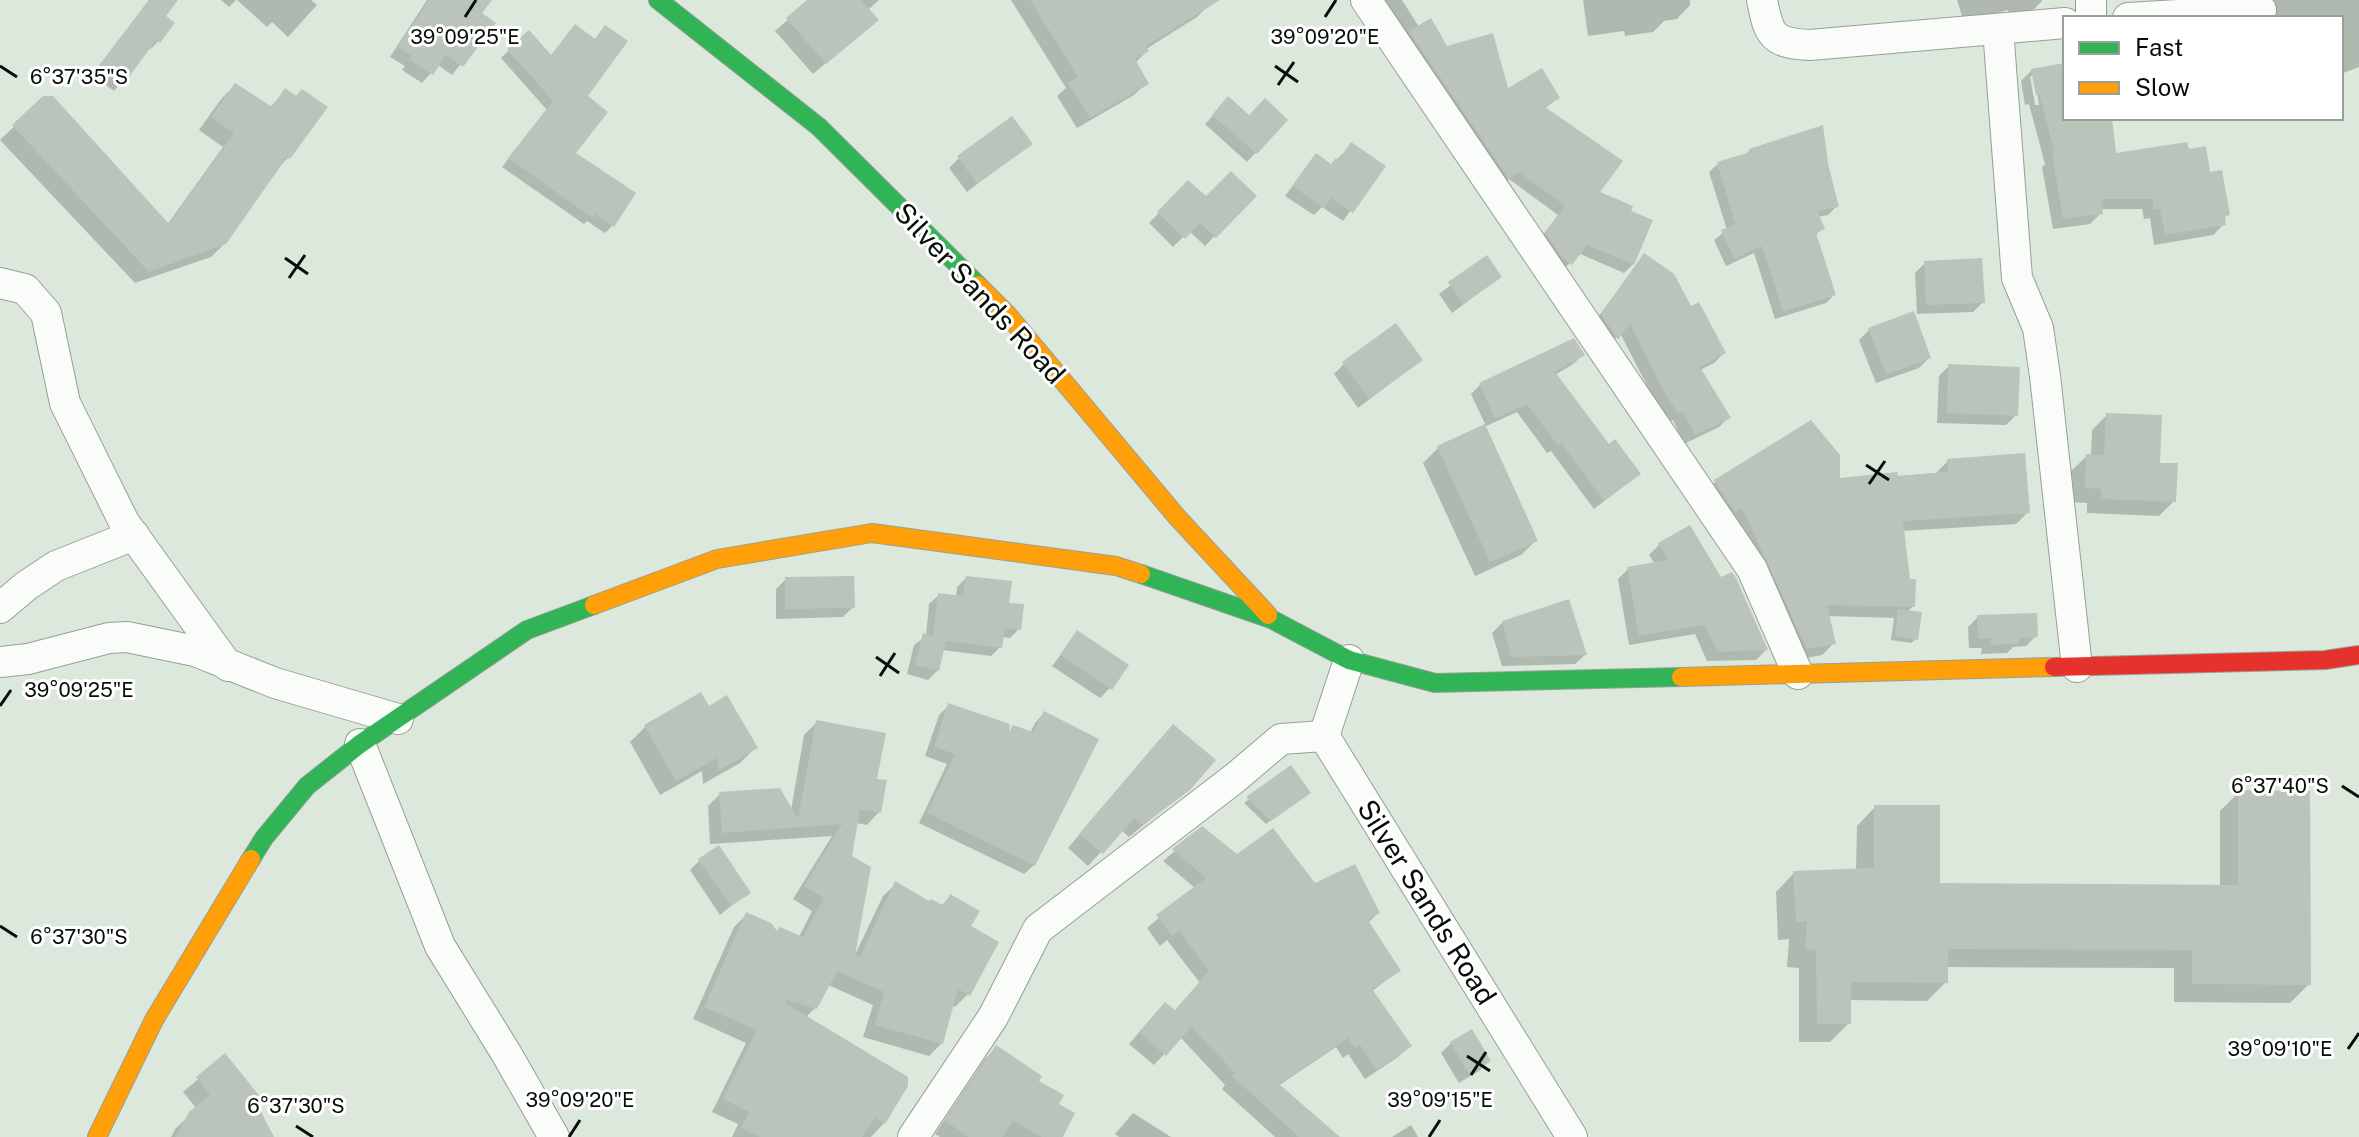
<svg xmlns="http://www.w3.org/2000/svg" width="2359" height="1137" font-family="'Public Sans',sans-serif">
<rect width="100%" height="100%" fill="#dbe8db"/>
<!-- shadow -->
<g fill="#0003" fill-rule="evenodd">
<polygon points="149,0 171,0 163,17 158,41 151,49 148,47 114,91 92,75"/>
<polygon points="221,0 236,0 229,7"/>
<polygon points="237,0 311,0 317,5 288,37 272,22 267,27"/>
<polygon points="427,0 489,0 479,13 493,23 452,75 438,65 422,83 402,70 405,66 390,57"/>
<polygon points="810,0 879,0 868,10 864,31 813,74 775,31"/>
<polygon points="1011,0 1208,0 1208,6 1197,17 1146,49 1147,51 1135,63 1146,83 1134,95 1077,128 1057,96 1066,88"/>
<polygon points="1374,0 1402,0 1436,54 1507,91 1558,98 1544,109 1597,193 1633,264 1624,273 1578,253 1562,272 1538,241 1558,215 1509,179 1500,186"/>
<polygon points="1583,0 1690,0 1690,5 1677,19 1664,21 1653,32 1625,36 1624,31 1588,36"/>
<polygon points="1957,0 2042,0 2042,1 2032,11 2009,14 2008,10 1964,22"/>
<polygon points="2274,0 2359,0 2359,67 2341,74 2341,18 2269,18 2268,6"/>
<polygon points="598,35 573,153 612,226 605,233 587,221 584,224 502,167 547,110 501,58 509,50 550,57 594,40"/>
<path d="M2065,65V118H2110L2114,155L2188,151L2209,174L2228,214L2223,219L2224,224L2213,235L2154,245L2150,218L2144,219L2142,209H2100L2101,213L2090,224L2053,229L2042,167L2045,164L2029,104L2025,105L2021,81L2032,70ZM2030,76H2035L2039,105H2035Z"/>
<polygon points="235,85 269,108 286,91 296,98 288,158 275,171 225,243 211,257 135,283 0,140 44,98 167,225 223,147 199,130 222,98"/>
<polygon points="1220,108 1249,118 1286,120 1247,162 1205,124"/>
<polygon points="1030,143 967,192 949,168 959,158"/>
<polygon points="1351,145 1383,166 1343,221 1322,207 1314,215 1285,196 1316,156 1331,166"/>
<polygon points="1750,150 1836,207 1828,215 1817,217 1822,228 1815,236 1834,295 1826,303 1775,319 1754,253 1726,266 1714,240 1727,230 1709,172 1718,164 1744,156"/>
<polygon points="1188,183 1206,199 1254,196 1205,246 1189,231 1173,247 1149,223"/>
<polygon points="1644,256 1724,353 1714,363 1700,370 1729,417 1719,427 1684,444 1673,420 1667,423 1656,403 1620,333 1607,348 1592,325"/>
<polygon points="1486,258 1500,277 1452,313 1439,294"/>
<polygon points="1925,263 1983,302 1973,312 1917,314 1915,273"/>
<polygon points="1869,330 1929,358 1919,368 1876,383 1859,340"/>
<polygon points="1583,355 1573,364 1555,375 1608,447 1639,474 1594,509 1551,451 1547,453 1517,412 1484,427 1536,540 1521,555 1475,576 1423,463 1438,448 1486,426 1471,394 1480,385"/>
<polygon points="1421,360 1358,408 1334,374 1344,364"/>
<polygon points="1949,366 2016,415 2006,425 1937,423 1939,376"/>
<polygon points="2107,415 2158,465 2174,501 2159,516 2087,513 2087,503 2070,502 2071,471 2087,456 2091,456 2092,430"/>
<polygon points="1811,422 1838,481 1936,473 1948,461 2028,512 2016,524 1902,531 1913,606 1907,612 1916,639 1911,643 1891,640 1894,618 1828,616 1834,643 1822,655 1795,660 1703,494 1715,482"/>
<polygon points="1689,527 1766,650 1756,660 1707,661 1695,634 1629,645 1618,579 1628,569 1655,564 1649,555 1659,545"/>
<polygon points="966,578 1019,629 1010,638 1001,637 1000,647 991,656 942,650 938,670 928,680 907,674 914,645 926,636 929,604 939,595 956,597 957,587"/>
<polygon points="786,579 853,607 843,617 776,619 776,589"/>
<polygon points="1978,617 2036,636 2026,646 2013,647 2007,653 1981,654 1982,648 1969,648 1968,627"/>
<polygon points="1503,622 1585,655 1575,664 1502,666 1492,633"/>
<polygon points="1078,633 1110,688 1100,698 1052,666"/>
<polygon points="949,705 1006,735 1030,733 1035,723 1044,713 1034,865 1024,874 919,823 947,764 925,756 939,715"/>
<polygon points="708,708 755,748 740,763 703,784 702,771 660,795 630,742 645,727"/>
<polygon points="817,722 875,780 879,812 867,825 856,823 850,857 853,959 883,896 896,884 929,904 941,906 950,897 968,927 968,994 955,1007 952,1005 942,1043 929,1056 863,1037 873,1005 828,985 815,1008 805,1018 884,1123 871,1137 732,1137 738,1124 712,1112 746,1043 693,1019 734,927 747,914 776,933 799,937 812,911 793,899 832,836 710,844 708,806 720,794 791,810 804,735"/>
<polygon points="1160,739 1189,788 1129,837 1121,830 1088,866 1068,848"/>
<polygon points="1291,768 1304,797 1266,824 1244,803"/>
<polygon points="2239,792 2309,984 2290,1003 2174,1002 2174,968 1946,967 1946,982 1927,1001 1849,1000 1849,1023 1830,1042 1799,1042 1799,968 1787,967 1789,939 1778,940 1776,892 1794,873 1856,871 1857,826 1875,807 1938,885 2220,887 2220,811"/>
<polygon points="1202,828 1237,857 1314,886 1378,913 1368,923 1398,971 1371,992 1409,1046 1398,1057 1365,1079 1348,1054 1343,1058 1336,1047 1278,1086 1337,1137 1275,1137 1222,1089 1225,1085 1180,1037 1154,1065 1129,1044 1154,1015 1174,1012 1200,983 1167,940 1160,946 1147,928 1195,888 1163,861"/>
<polygon points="700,860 748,892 720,915 690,870"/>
<polygon points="1451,1043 1489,1061 1479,1071 1459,1083 1441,1053"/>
<polygon points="996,1048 1036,1082 1056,1105 1061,1137 940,1137 935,1134 985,1059"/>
<polygon points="225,1056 271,1137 171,1137 176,1128 197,1109 183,1092"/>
<polygon points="1133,1113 1171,1137 1119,1137 1115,1134"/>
<polygon points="1411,1125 1418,1137 1392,1137"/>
</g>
<!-- building -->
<g fill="#bac4ba">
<polygon points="149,0 178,0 166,16 175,23 160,43 156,40 123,85 98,67"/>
<polygon points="429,0 492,0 482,13 496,23 463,67 446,55 433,75 410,60 412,56 398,47"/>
<polygon points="807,0 861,0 879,20 826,64 786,18"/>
<polygon points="1030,0 1220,0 1146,46 1149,51 1135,59 1149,84 1090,118 1068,83 1078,77"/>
<polygon points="1431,18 1447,46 1493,33 1508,88 1542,68 1560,98 1545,107 1623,161 1600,192 1633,206 1631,211 1653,220 1634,265 1587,245 1572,265 1562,257 1545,232 1565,206 1519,172 1509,179 1409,31"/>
<polygon points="575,24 595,39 605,25 628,41 588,96 608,112 576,153 636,193 614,227 595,214 593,218 508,158 553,101 507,49 529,30 551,55"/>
<polygon points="2065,63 2065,118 2112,118 2116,153 2187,142 2189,149 2206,146 2210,172 2222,170 2230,215 2225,216 2226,225 2165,235 2160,209 2154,210 2152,199 2101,199 2103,214 2063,219 2052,154 2055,153 2039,94 2036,95 2031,69"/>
<polygon points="235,83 272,107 285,88 296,96 302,89 328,107 290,159 287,157 226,244 149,272 12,125 43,96 53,96 169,224 234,133 211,117"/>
<polygon points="1228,96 1249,115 1265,98 1288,120 1257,154 1212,115"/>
<polygon points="1012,116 1033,144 977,184 957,156"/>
<polygon points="1823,125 1828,163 1839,207 1817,211 1825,229 1816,233 1836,295 1783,312 1762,246 1734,259 1721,230 1735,224 1717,162 1750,152 1749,149"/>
<polygon points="1351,142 1386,166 1353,213 1331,198 1324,208 1292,186 1316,153 1331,164 1336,158 1339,160"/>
<polygon points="1231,171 1257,196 1216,238 1200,223 1185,239 1157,212 1188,180 1206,196"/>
<polygon points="1644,253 1674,274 1691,306 1699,302 1726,353 1700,367 1731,418 1695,435 1683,411 1678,414 1665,393 1630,323 1618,340 1601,314"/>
<polygon points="1487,255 1502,277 1463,304 1448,282"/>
<polygon points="1982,258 1985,303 1926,305 1924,261"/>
<polygon points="1914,311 1931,358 1886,375 1868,328"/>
<polygon points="1396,323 1423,360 1369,399 1342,362"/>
<polygon points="1574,338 1585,355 1555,372 1609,444 1615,439 1641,474 1604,501 1561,443 1558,446 1527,404 1495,419 1479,383"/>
<polygon points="1948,364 2020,367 2018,416 1947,413"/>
<polygon points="2106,413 2162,415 2160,463 2178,463 2176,502 2101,499 2101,489 2085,488 2086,454 2104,455"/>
<polygon points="1811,420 1840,455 1840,478 1897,472 1898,476 1948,472 1947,459 2025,453 2030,513 1903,521 1910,579 1916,579 1915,607 1827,605 1836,644 1807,649 1742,508 1735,512 1714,480"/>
<polygon points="1485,424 1538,541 1490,562 1437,446"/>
<polygon points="1690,525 1721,577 1732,572 1736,578 1768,650 1717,652 1705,625 1639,636 1627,567 1668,560 1658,543"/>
<polygon points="854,576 855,608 785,609 785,577"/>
<polygon points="966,576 1012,581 1009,603 1024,604 1021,630 1005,628 1002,648 946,641 939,671 915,665 923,633 933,636 938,593 963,596"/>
<polygon points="1569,599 1587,655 1511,657 1502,621"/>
<polygon points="1898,609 1922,612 1918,640 1895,636"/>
<polygon points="2037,613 2038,637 2019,638 2019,644 1990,645 1991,638 1978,639 1977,615"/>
<polygon points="1077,630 1129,665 1112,690 1060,655"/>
<polygon points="701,692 709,706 727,695 758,748 718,771 717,758 676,781 644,725"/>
<polygon points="948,703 1010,724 1009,732 1013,725 1033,732 1044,711 1099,739 1035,866 927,813 955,754 934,747"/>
<polygon points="816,720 886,733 877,779 887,780 881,813 860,809 852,856 871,867 855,955 860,957 895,881 929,901 931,899 944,906 950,894 980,911 971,926 999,942 970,996 958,989 943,1044 875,1025 884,992 837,971 817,1009 786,1000 785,1003 908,1077 908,1086 885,1124 875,1118 862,1137 760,1137 741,1128 749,1112 723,1099 757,1030 704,1007 746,912 771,923 777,931 780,927 803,937 824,898 804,886 842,824 722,833 719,792 780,788 798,819"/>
<polygon points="1173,724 1216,760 1190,790 1143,825 1134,818 1103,854 1079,834"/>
<polygon points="1291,765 1311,793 1271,821 1246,797"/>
<polygon points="2238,790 2310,791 2311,985 2192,984 2192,950 1948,949 1948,983 1851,982 1851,1024 1817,1024 1816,950 1805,949 1807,921 1796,922 1793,871 1874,868 1874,805 1940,805 1940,883 2238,885"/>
<polygon points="1202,826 1237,854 1273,828 1315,883 1355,864 1380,913 1368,920 1401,971 1372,989 1412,1046 1377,1070 1360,1045 1355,1048 1348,1038 1279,1084 1340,1137 1299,1137 1232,1076 1235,1073 1191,1027 1166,1056 1139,1032 1165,1002 1175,1010 1209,971 1179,931 1172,936 1156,915 1206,878 1172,849"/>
<polygon points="719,845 751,893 731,906 698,859"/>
<polygon points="1472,1029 1491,1061 1469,1074 1450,1042"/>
<polygon points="996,1045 1042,1076 1039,1081 1064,1095 1059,1104 1075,1113 1063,1137 1042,1137 1013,1121 1002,1137 969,1137 945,1121"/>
<polygon points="225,1053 261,1098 256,1102 274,1137 176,1137 189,1112 210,1095 196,1077"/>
</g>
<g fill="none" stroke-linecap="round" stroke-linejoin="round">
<defs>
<g id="street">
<polyline points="1366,0 1752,569 1798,674"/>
<path d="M1762,0C1769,35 1771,43 1810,45L2065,23"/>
<polyline points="2091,18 2091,0"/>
<polyline points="2128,18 2261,10"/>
<polyline points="1998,29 2017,278 2038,328 2045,376 2077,667"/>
<polyline points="0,283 25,289 46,313 65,403 124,522 228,666"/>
<polyline points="0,608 26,586 56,566 134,535"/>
<polyline points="0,662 28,659 109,638 127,637 195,651 275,683 398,719"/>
<polyline points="1324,736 1572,1137"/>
<polyline points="1324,736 1349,660"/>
<polyline points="360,744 440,946 506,1053 554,1137"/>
<polyline points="913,1137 993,1017 1038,929 1235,778 1281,739 1324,736"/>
</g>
<g id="fast">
<polyline points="658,0 819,127 978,285"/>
<polyline points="1141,574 1271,619 1349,660 1435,683 1681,677"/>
<polyline points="251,859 264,838 307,786 360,744 527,630 594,605"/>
</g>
<g id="slow">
<polyline points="978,285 1007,314 1177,517 1268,615"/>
<polyline points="594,605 717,559 872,533 1116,566 1141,574"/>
<polyline points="1681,677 2054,667"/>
<polyline points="97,1137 154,1020 251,859"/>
</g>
<polyline id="jam" points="2054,667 2325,660 2359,655"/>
</defs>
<!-- street casing -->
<use href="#street" stroke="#96a096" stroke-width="32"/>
<!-- fast casing -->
<use href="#fast" stroke="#96a096" stroke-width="20"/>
<!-- slow casing -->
<use href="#slow" stroke="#96a096" stroke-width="20"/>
<!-- jam casing -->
<use href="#jam" stroke="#96a096" stroke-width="20"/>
<!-- street -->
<use href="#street" stroke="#fafcfa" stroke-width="30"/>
<!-- fast -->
<use href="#fast" stroke="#30b455" stroke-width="18"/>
<!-- slow -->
<use href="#slow" stroke="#ff9f0a" stroke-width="18"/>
<!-- jam -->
<use href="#jam" stroke="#e5322d" stroke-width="18"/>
</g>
<!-- ticks -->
<path fill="none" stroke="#060e07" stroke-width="3" d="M465,17L476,0M1325,17L1336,0M0,66L17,77M1275,66L1298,82M1278,85L1294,62M285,258L308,274M289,278L305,255M1866,465L1889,480M1869,484L1885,461M876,657L899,673M880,676L895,653M0,706L11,690M2342,786L2359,797M0,926L17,937M2348,1049L2359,1033M1467,1056L1490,1071M1471,1075L1486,1052M296,1126L313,1137M569,1137L580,1120M1429,1137L1440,1120"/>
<g text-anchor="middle" stroke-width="6" stroke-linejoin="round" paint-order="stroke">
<!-- street labels -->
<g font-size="28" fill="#060e07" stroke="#fff">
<text transform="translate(980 293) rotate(47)" y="10">Silver Sands Road</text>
<text transform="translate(1427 902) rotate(58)" y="10">Silver Sands Road</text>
</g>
</g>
<g font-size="20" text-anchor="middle" fill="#060e07" stroke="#fff" stroke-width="6" stroke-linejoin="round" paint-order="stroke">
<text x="465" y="44">39°09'25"E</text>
<text x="1325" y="44">39°09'20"E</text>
<text x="79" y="84">6°37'35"S</text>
<text x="79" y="697">39°09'25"E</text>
<text x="2280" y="793">6°37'40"S</text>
<text x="79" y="944">6°37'30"S</text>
<text x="2280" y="1056">39°09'10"E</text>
<text x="580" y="1107">39°09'20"E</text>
<text x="1440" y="1107">39°09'15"E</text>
<text x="296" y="1113">6°37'30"S</text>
</g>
<!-- legend -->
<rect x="2063" y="16" width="280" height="104" fill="#ffffff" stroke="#9b9f9c" stroke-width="2"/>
<rect x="2079" y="42" width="40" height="12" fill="#30b455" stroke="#9b9f9c" stroke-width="2"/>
<text x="2135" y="56" font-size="24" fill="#060e07">Fast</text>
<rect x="2079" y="82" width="40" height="12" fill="#ff9f0a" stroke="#9b9f9c" stroke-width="2"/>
<text x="2135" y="96" font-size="24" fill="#060e07">Slow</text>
</svg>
